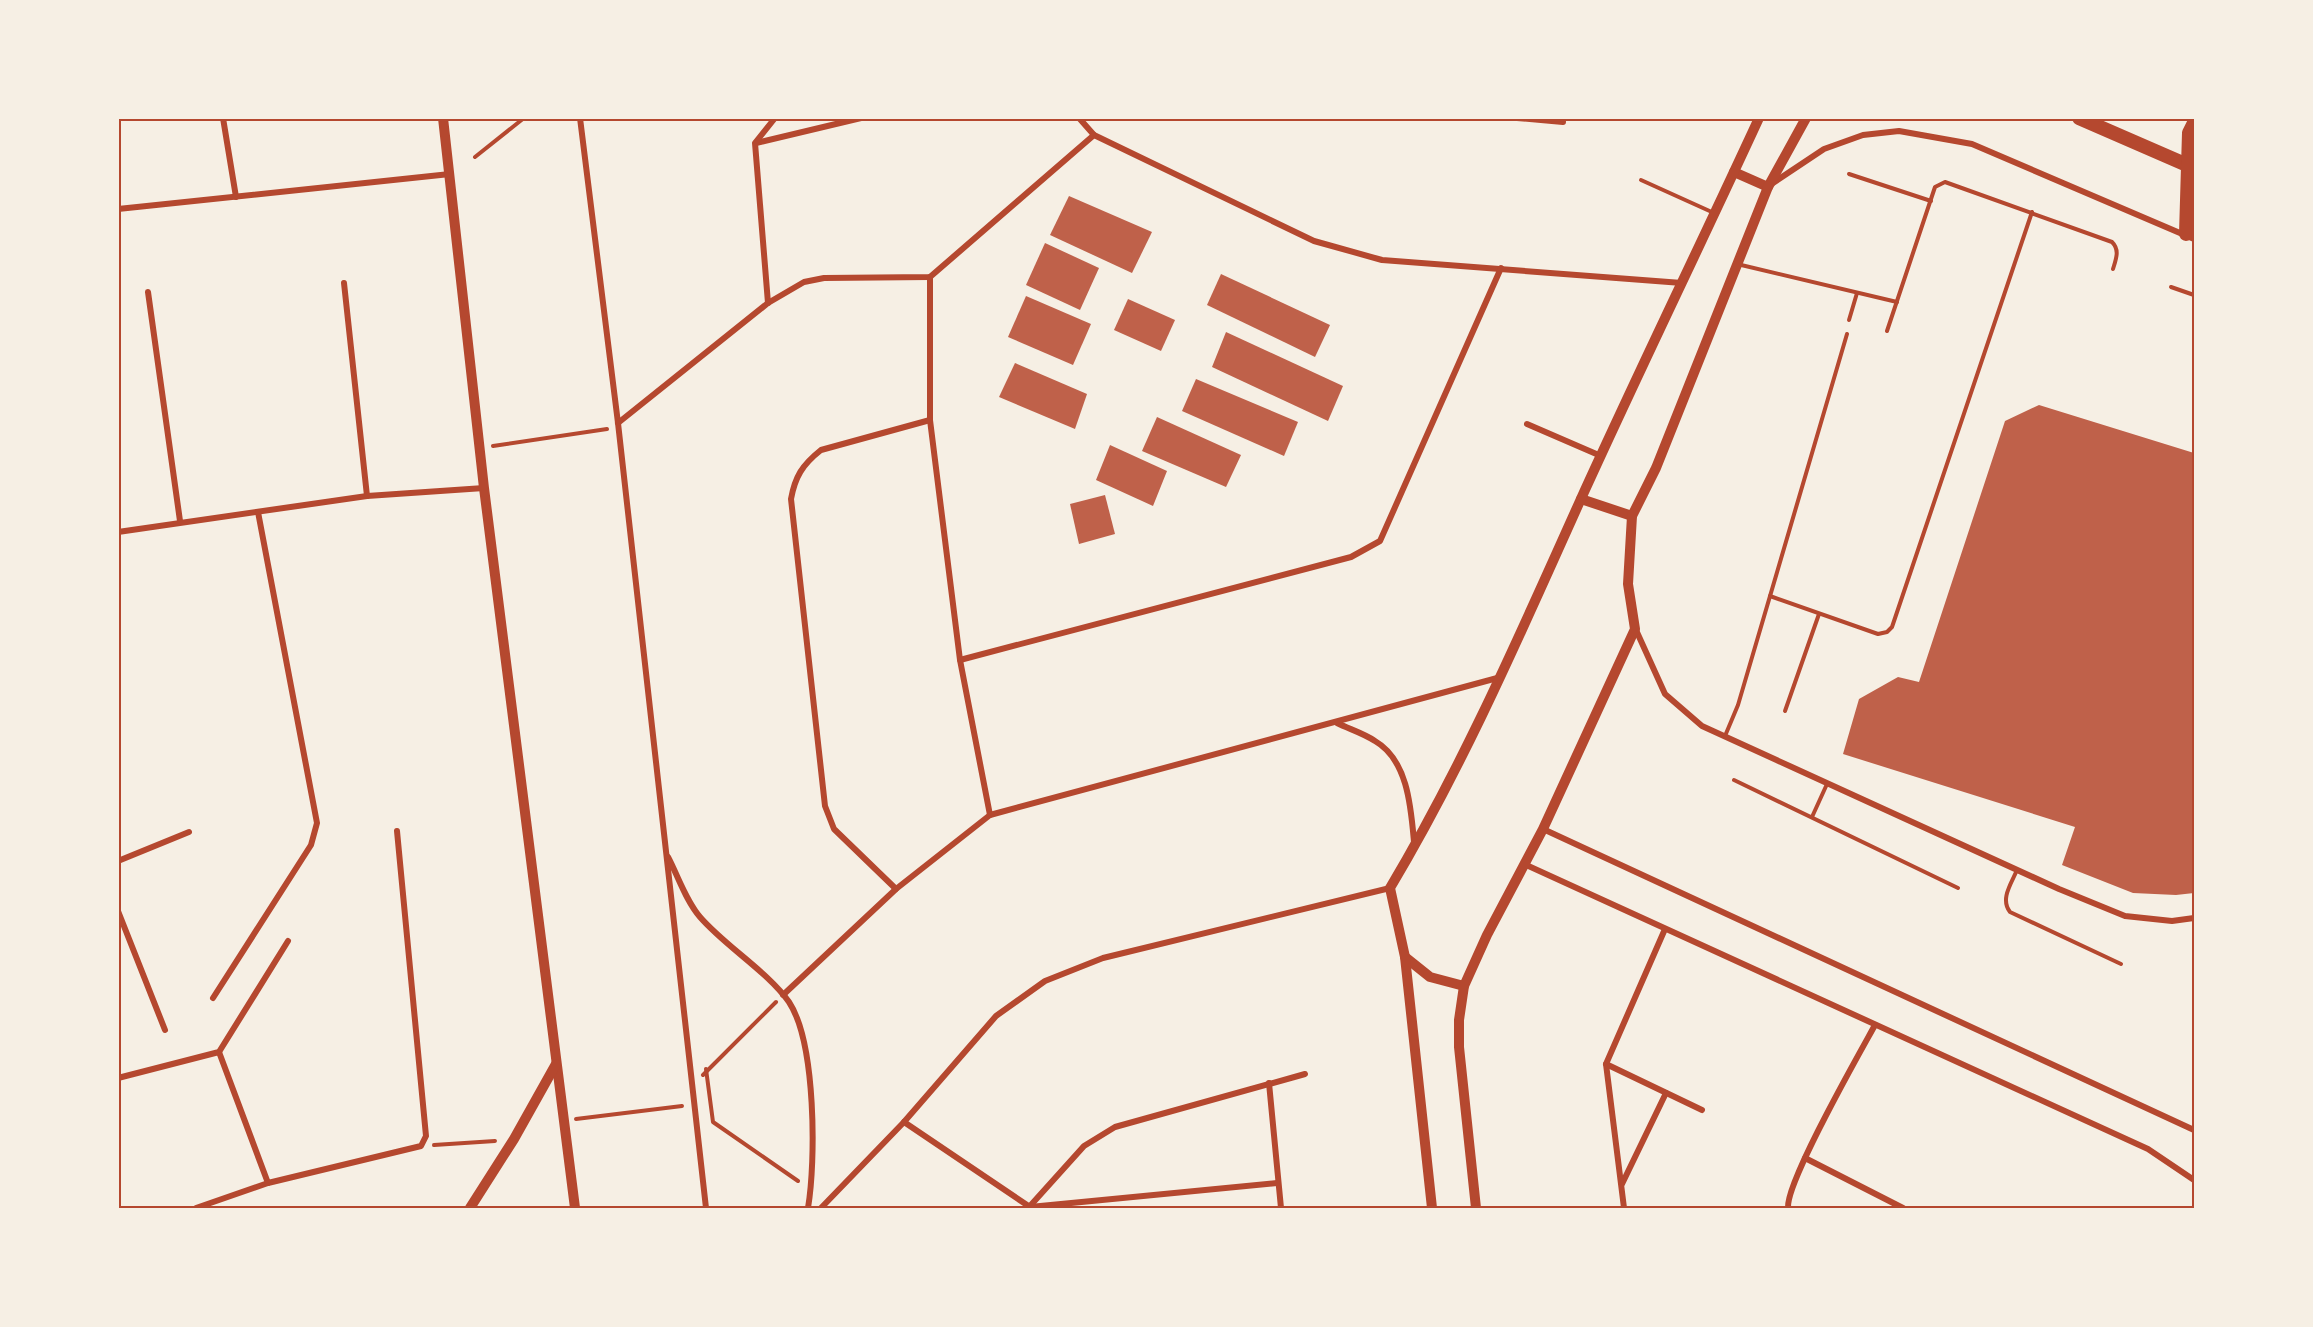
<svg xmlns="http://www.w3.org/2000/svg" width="2313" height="1327" font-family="Signika,sans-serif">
<rect width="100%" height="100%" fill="#f6efe4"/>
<!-- building -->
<g fill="#bf614a">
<polygon points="1069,196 1152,232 1132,273 1050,235"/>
<polygon points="1045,243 1099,268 1080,310 1026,285"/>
<polygon points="1221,274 1330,325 1315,357 1207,305"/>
<polygon points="1026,296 1091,324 1073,365 1008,337"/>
<polygon points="1128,299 1175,320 1161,351 1114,330"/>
<polygon points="1226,332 1343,386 1328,421 1212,367"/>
<polygon points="1015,363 1087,394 1075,429 999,397"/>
<polygon points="1196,379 1298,422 1284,456 1182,411"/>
<polygon points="2039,405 2194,453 2194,893 2176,895 2133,893 2062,865 2075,827 1843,754 1859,699 1898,677 1919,682 2005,421"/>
<polygon points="1157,417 1241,455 1226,487 1142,451"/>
<polygon points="1110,445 1167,471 1153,506 1096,480"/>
<polygon points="1105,495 1115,534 1079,544 1070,504"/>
</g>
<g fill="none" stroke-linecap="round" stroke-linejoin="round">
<!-- path -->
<g stroke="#b5482f" stroke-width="4">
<polyline points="493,446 607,429"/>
<polyline points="706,1069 713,1122 798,1181"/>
<polyline points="703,1075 776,1002"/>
<polyline points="576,1119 682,1106"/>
<polyline points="434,1145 495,1141"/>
</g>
<!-- service -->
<g stroke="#b5482f" stroke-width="4">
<polyline points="475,157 524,118"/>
<polyline points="1849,174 1931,201"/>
<polyline points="1641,180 1714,213"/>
<polyline points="1737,264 1897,302"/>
<polyline points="2171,287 2194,295"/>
<polyline points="1849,320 1857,293"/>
<path d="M1887,331L1935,187L1945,182L2112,242C2120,250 2116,259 2113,269"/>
<polyline points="1770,596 1878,634 1887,632 1892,627 2032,212"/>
<polyline points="1785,711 1819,614"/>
<polyline points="1725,736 1738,705 1847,334"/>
<polyline points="1734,780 1958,888"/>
<polyline points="1812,817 1827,784"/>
<path d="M2017,870C2011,884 2000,899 2010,912L2121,964"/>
</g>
<!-- minor -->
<g stroke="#b5482f" stroke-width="6">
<polyline points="223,118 236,197"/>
<polyline points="580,118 618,423 706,1208"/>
<polyline points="1079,118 1094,135 1314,241 1382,260 1682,283"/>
<polyline points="1517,118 1563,122"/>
<polyline points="756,143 861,118"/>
<polyline points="1773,183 1824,149 1863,135 1899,131 1972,144 2194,239"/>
<polyline points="118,209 450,174"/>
<polyline points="930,277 930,420 960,660 990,815"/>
<polyline points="344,283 367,496"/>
<polyline points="148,292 180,521"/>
<polyline points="768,303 755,143 775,118"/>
<polyline points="618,423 768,303 804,282 824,278 930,277 1094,135"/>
<polyline points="1527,424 1601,456"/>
<polyline points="118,532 367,496 484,488"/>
<polyline points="1636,630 1665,694 1702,726 2059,889 2125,916 2172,921 2194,918"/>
<polyline points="960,660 1351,557 1380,541 1501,268"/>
<path d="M1337,723C1349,729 1363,733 1375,741C1408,760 1411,808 1414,842"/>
<polyline points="1543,829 2194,1130"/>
<path d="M668,857C678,876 686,901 700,917C725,946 768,972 789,1002C816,1043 816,1161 808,1208"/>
<polyline points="118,861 189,832"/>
<polyline points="1524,864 2148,1149 2194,1180"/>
<path d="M896,889L834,829L825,806L791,499C795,477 802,465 821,450L930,420"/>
<polyline points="118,911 165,1030"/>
<polyline points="783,995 896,889 990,815 1501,677"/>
<polyline points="213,998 311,845 317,823 258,512"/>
<polyline points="219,1052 268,1183"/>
<polyline points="1606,1064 1702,1110"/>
<polyline points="118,1078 219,1052 288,941"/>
<polyline points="1269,1083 1281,1208"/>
<polyline points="904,1122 1030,1207 1277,1183"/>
<polyline points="1805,1158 1903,1208"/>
<polyline points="1622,1184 1666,1093"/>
<polyline points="1030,1206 1084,1146 1115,1127 1305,1074"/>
<polyline points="196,1208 268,1183 421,1146 426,1136 397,831"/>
<polyline points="821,1208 904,1122 996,1016 1045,981 1103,958 1390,888"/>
<polyline points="1624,1208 1606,1064 1665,929"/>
<path d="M1788,1208C1786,1182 1858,1056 1875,1025"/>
</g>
<!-- tertiary -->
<g stroke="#b5482f" stroke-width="10">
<polyline points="443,118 484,488 575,1208"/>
<polyline points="1734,172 1768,187"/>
<polyline points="1581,499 1632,516"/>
<polyline points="1405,957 1430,977 1464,986"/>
<polyline points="470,1208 514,1139 556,1064"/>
<path d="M1432,1208L1405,957L1390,888C1464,764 1521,632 1580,501C1638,373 1700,246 1759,118"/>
<polyline points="1476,1208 1459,1047 1459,1020 1464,986 1487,935 1543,829 1635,629 1628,584 1632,516 1656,468 1768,187 1806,118"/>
</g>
<!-- primary -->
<g stroke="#b5482f" stroke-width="14">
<polyline points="2079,118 2194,168"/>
<polyline points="2186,234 2189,133 2194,123"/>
</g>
</g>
<!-- border -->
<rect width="2313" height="1327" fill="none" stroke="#f6efe4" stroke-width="240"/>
<rect x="120" y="120" width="2073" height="1087" fill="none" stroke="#b5482f" stroke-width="2"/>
</svg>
